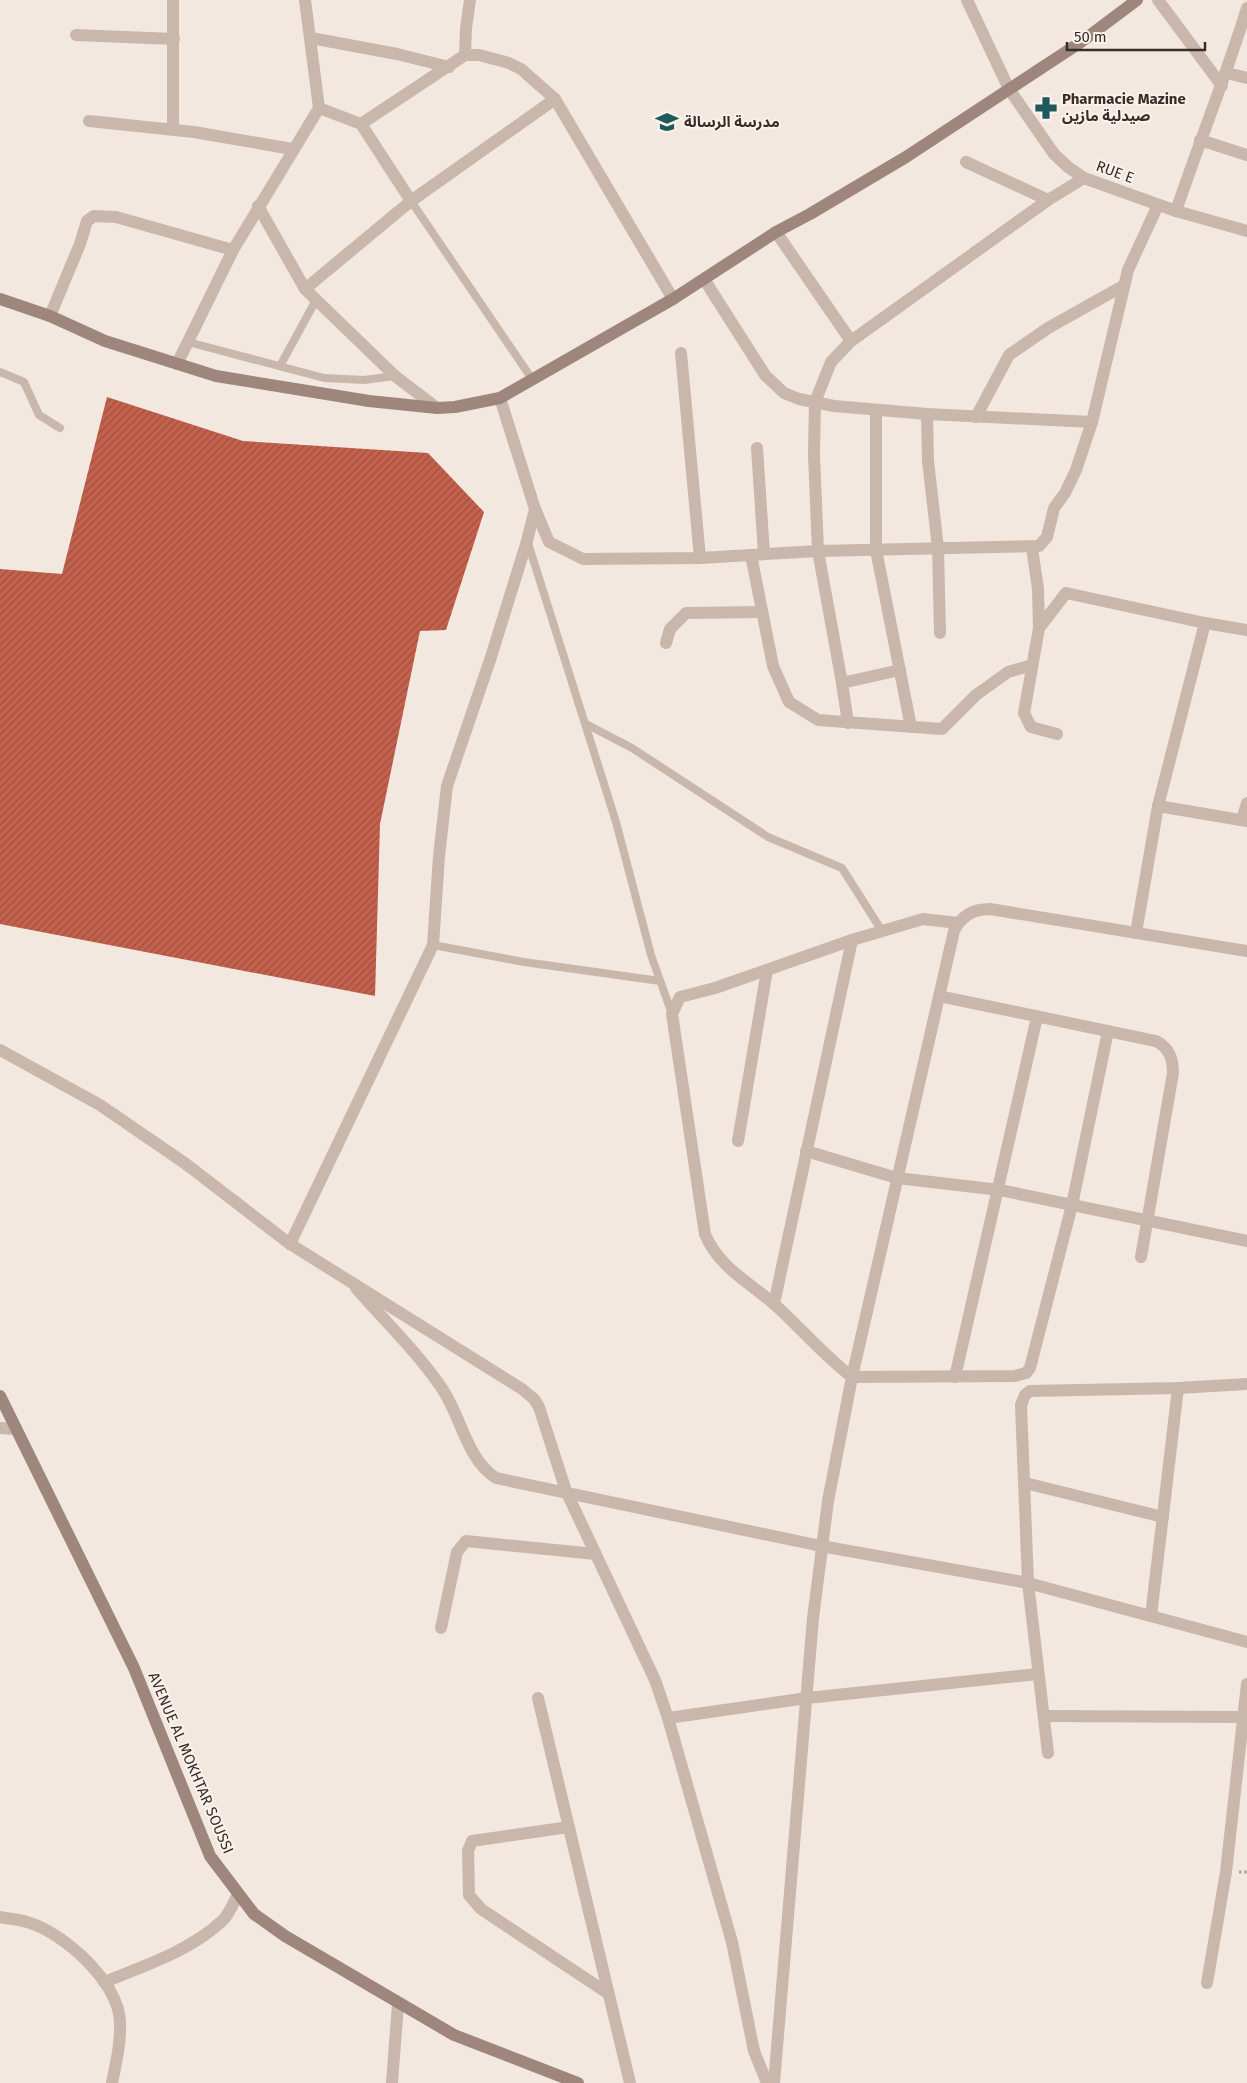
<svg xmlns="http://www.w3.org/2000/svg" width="1247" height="2083" font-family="'Fira Sans','Noto Sans Arabic',sans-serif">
<defs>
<pattern id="building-hatch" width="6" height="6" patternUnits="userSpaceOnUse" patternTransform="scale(1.25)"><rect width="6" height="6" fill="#c3614c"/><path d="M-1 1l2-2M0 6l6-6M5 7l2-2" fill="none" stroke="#9f503f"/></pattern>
</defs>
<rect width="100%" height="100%" fill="#f2e8df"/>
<!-- building -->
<polygon fill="url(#building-hatch)" points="107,397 243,441 428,453 484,512 446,630 420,631 380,824 375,996 0,924 0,569 62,574"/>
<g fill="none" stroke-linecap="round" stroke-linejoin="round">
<!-- path -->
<polyline stroke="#b6a195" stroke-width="3" stroke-dasharray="2.5 2.5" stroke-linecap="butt" points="1239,1872 1247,1872"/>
<!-- lane -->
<g stroke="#cab7ab" stroke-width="8">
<polyline points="411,201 532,379"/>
<polyline points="188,342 324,378 364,380 395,376"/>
<polyline points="280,366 316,300"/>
<polyline points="0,372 24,382 39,415 60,428"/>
<polyline points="528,543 616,822 651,955 672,1014"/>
<polyline points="586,724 632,748 768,837 842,868 882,931"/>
<polyline points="433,945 524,962 660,981"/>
</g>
<!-- street -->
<g stroke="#cab7ab" stroke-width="12">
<polyline points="173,0 173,129"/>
<polyline points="967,0 1009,89 1054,154 1068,167 1084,178 1176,211 1247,231"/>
<polyline points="1158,0 1222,86"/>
<polyline points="76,35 174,39"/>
<polyline points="311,38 397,54 449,67"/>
<polyline points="465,55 466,28 470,0"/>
<polyline points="1227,73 1247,78"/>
<polyline points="319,108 361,124 465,55 479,55 509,63 521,69 555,99 673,299"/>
<polyline points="89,121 194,132 292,149"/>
<polyline points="361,124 411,201"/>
<polyline points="1200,140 1247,155"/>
<polyline points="966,162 1048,200"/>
<polyline points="258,206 305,289 395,376 437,408"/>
<path d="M1176,211C1199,143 1226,76 1247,8"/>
<polyline points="776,232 851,341"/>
<polyline points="704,279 765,375 784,393 799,399 834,406 927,414 1092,422"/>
<polyline points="305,289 411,201 555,99"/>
<polyline points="50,316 80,244 87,221 94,216 116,217 233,250"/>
<polyline points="681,353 700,558"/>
<polyline points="177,364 233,250 319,108 305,0"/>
<polyline points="876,410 876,550 911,727"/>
<polyline points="927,414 928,461 938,548 940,633"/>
<polyline points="976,417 1009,355 1048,328 1123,286"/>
<polyline points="757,448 764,554"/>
<polyline points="535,509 549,542 583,559 700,558 818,551 1039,546 1047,537 1054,508 1065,493 1076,470 1092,422 1128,270 1158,205"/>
<polyline points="1032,548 1038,589 1039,628 1024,713 1031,727 1057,734"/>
<polyline points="751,555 773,666 789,702 818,720 942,729 976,695 1008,672 1032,665"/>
<polyline points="1039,628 1066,593 1205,623"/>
<polyline points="666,643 670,629 686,613 762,612"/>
<polyline points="900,670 842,683 818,551 814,455 815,402 831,362 851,341 1048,200 1084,178"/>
<polyline points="842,683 848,723"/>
<polyline points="1158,806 1247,821"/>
<polyline points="1242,820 1247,803"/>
<path d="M958,923L923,919L852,940L715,988L680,997L672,1014L705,1234C718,1266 747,1281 773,1303C800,1327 823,1355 852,1377L1015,1376L1026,1373L1030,1368L1072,1205L1108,1031"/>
<polyline points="1136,933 1158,806 1205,623 1247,630"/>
<path d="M939,996L1156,1041C1169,1048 1173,1058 1173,1073L1141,1257"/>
<polyline points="0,1050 100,1105 186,1164 290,1244 522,1389 534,1399 539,1407 566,1491 655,1680 668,1718 732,1942 754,2051 767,2083"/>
<polyline points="738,1141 767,970"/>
<polyline points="806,1151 897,1178 1000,1190 1247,1241"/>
<polyline points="290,1244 433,945 439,856 447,786 491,657 527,541 535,509 500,398"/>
<path d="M356,1288C384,1320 417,1352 441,1387C461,1415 466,1459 496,1478L821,1546L1028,1583L1247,1642"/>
<polyline points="774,1304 852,940"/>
<polyline points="955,1377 1037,1017"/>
<polyline points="0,1428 16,1429"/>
<polyline points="1025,1483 1163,1517"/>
<polyline points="1151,1616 1178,1388"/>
<polyline points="441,1628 457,1552 466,1541 595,1554"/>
<polyline points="538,1698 630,2083"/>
<polyline points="1044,1716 1242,1717"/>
<polyline points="668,1718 807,1698 1038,1674"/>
<polyline points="1048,1753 1028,1583 1021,1405 1025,1395 1030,1391 1178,1388 1247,1384"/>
<polyline points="569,1827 472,1841 468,1851 469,1895 481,1909 609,1994"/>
<path d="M0,1917C9,1919 18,1919 27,1922C63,1932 119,1982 120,2022C121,2042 116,2063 112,2083"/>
<path d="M104,1982C144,1966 190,1951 222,1921C229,1915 234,1902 238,1894"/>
<polyline points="1207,1983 1226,1872 1247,1684"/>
<polyline points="392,2083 398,2004"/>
<path d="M774,2083L813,1618L828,1501L852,1377L954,931C961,916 973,909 990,909L1247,951"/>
</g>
<!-- secondary -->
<g stroke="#9e867c" stroke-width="12">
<polyline points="0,299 50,316 105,341 216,376 369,401 437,408 455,407 500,398 673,299 776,232 810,214 906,157 1081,42 1137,0"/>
<polyline points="0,1396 134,1668 210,1856 254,1914 285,1936 454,2035 578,2083"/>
</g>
</g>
<!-- icons -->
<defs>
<symbol id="pharmacy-bare" viewBox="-9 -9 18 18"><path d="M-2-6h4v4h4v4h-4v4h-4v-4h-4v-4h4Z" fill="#205959" stroke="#faf2eb" stroke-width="2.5" paint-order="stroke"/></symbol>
<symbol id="school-bare" viewBox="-9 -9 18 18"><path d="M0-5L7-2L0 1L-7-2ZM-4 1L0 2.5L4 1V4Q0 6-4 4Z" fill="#205959" stroke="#faf2eb" stroke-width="2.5" paint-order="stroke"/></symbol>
</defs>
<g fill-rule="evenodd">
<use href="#pharmacy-bare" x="1030" y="92" width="32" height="32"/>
<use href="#school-bare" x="651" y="106" width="32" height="32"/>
</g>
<g text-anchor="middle" stroke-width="4" stroke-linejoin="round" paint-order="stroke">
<!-- poi labels -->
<g font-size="15" font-weight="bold" fill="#382d2a" stroke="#faf2eb" text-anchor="start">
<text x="1062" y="104">Pharmacie Mazine<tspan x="1062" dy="17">صيدلية مازين</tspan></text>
<text x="684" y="127">مدرسة الرسالة</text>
</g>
<!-- street labels -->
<g font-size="15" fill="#382d2a" stroke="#faf2eb">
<text transform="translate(1115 172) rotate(20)" y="5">RUE E</text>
<text transform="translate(191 1763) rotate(67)" y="5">AVENUE AL MOKHTAR SOUSSI</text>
</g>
</g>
<!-- scale -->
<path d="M1067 42v8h138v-8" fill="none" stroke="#382d2a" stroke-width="2.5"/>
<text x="1074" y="42" font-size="15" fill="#382d2a" stroke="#faf2eb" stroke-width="4" paint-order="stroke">50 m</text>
</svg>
